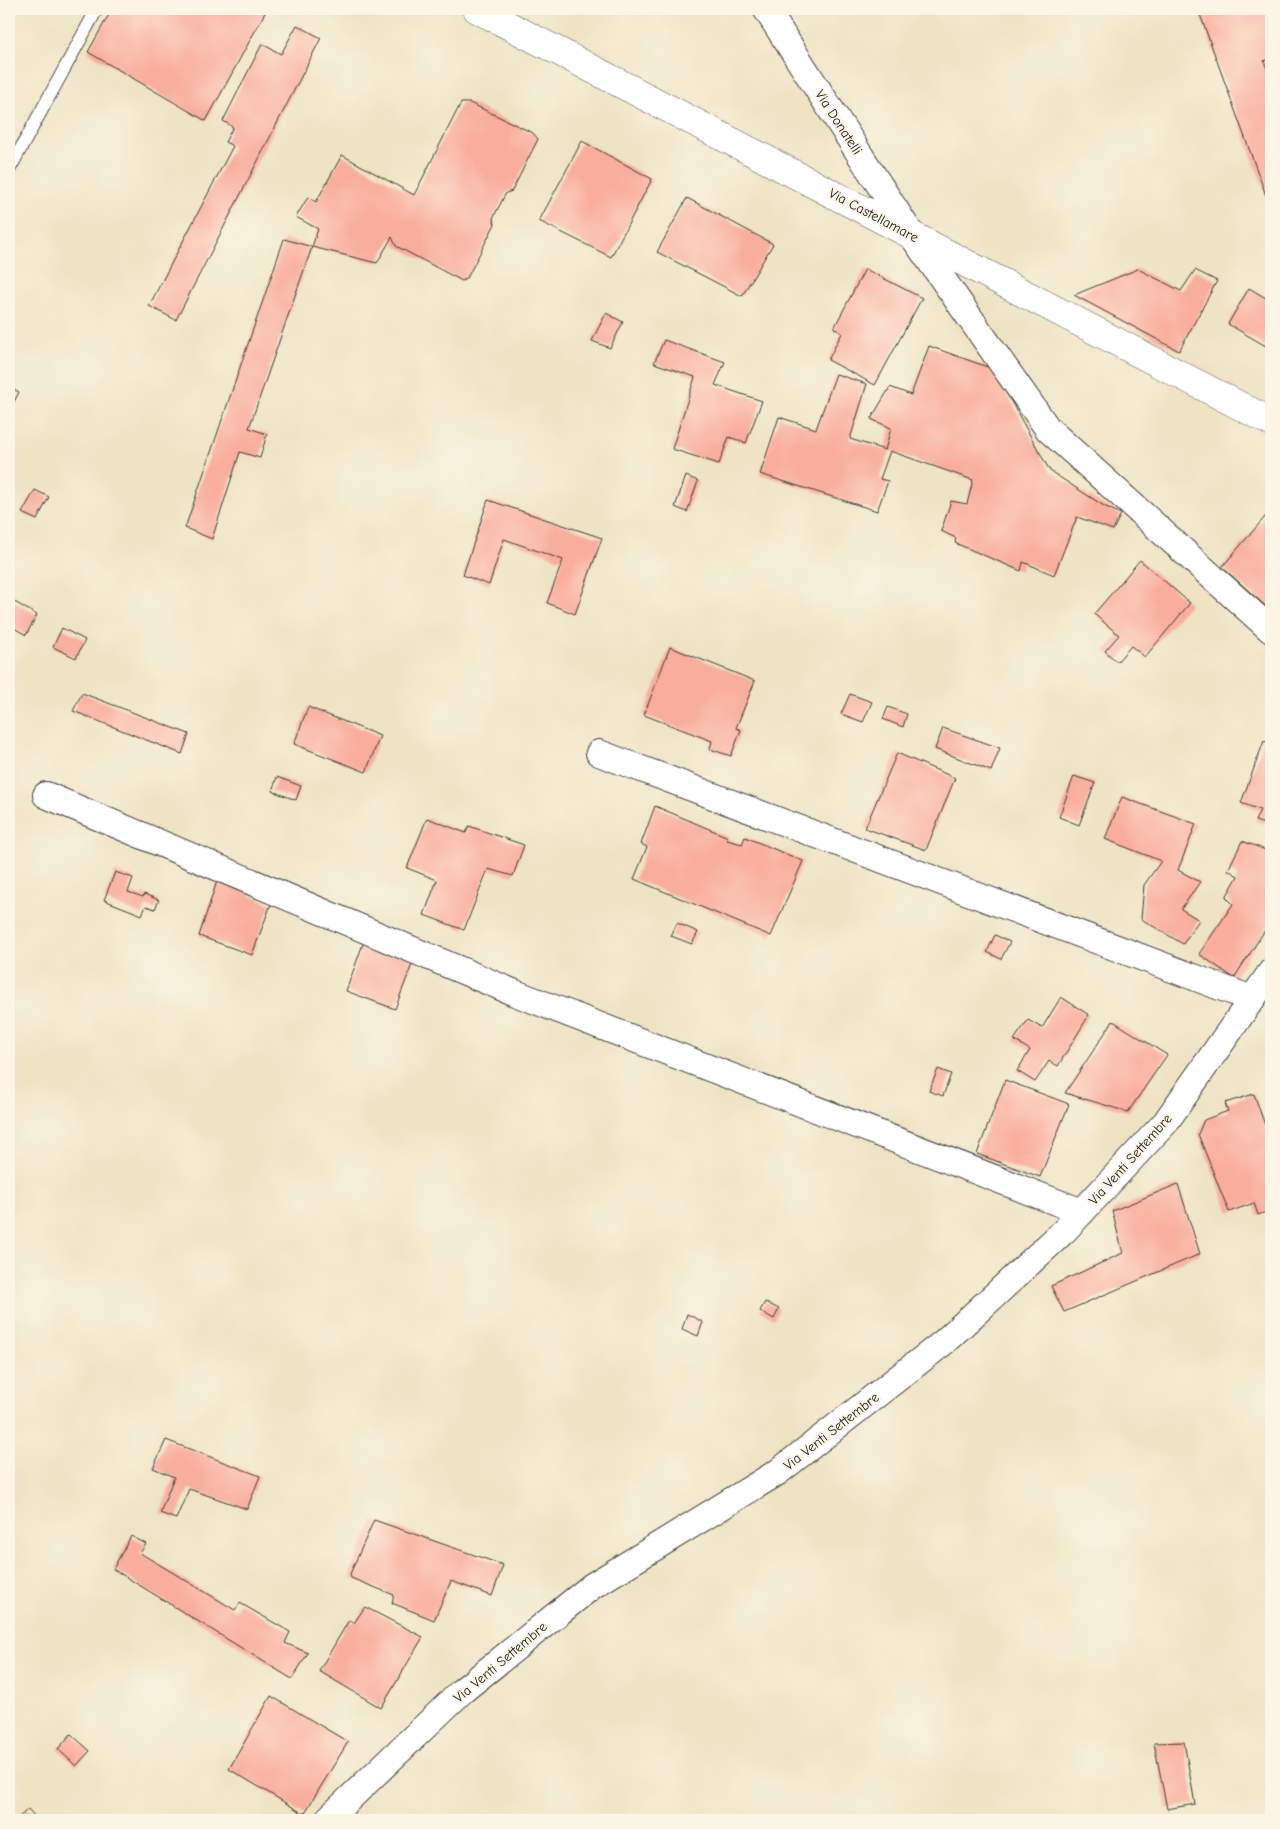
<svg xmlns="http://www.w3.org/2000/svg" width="1280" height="1829" font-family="'Comic Neue',sans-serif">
<rect width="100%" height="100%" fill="#fcf5e5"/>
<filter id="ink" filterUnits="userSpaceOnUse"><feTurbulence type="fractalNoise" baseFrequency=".02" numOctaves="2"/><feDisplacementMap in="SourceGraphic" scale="10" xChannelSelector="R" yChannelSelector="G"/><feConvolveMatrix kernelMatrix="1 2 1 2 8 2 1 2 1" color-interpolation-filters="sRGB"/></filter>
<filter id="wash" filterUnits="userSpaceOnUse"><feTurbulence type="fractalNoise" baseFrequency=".0096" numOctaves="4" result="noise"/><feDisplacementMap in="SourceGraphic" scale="20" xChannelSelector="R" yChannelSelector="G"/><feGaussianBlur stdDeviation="1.12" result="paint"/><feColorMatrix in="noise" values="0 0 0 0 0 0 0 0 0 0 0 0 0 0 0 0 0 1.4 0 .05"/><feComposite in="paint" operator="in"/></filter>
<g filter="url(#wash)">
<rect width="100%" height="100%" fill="#eee3c3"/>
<g id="blocks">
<!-- building -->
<g fill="#f9ad9c">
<polygon points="112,9 267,9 206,121 88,52"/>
<polygon points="1198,9 1271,9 1271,58 1264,61 1271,79 1271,209"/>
<polygon points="297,25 321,38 176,320 149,306 233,146 225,142 233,127 223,121 262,44 281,54"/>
<polygon points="461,103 470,103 533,133 538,139 512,191 506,193 493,218 495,224 467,278 462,281 396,246 392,237 377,263 312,247 249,428 267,434 260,458 240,452 212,539 185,528 284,239 312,247 318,229 296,217 308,197 316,202 342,155 414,195"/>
<polygon points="582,141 652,179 611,257 539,221"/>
<polygon points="687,198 773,244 742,296 657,252"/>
<polygon points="865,269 922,298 875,385 828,360 842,333 834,328"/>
<polygon points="1138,269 1181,291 1195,270 1217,281 1179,351 1074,295"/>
<polygon points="1249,288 1271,301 1271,349 1228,324"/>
<polygon points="606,313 623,322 610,348 592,341"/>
<polygon points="664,340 725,362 715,385 762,401 746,443 729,437 719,464 672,449 695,377 654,363"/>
<polygon points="929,346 993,369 1050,471 1104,506 1121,514 1113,530 1077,517 1054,575 1023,562 1021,571 955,543 956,538 941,531 951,501 967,504 973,480 890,451 880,479 888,481 877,511 760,474 779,417 816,429 836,374 867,384 850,439 885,450 891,428 871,419 890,387 911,395"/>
<polygon points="9,387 19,392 9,412"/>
<polygon points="686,476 698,481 687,512 675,507"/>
<polygon points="35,490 49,497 37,520 22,513"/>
<polygon points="488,500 602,538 575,614 547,603 563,560 504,539 489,585 463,575"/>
<polygon points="1271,510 1271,611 1222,567"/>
<polygon points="1140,560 1190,603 1145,657 1131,646 1117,662 1105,651 1119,635 1094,614"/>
<polygon points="13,601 37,615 26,635 9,625 9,609"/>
<polygon points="62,628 85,640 76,658 53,647"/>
<polygon points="670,647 755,681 736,728 741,730 731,756 710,749 712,741 644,715"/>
<polygon points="82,693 189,734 182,754 73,711"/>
<polygon points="850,694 872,702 863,722 841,714"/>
<polygon points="308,707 380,736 366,772 294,744"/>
<polygon points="888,707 907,714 903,727 883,719"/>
<polygon points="943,728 1000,748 991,771 935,749"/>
<polygon points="1264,741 1271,744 1271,832 1269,831 1271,826 1255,821 1260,810 1241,803"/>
<polygon points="897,753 955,778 926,850 865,828"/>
<polygon points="1074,776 1095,783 1079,825 1059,817"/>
<polygon points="277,777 301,786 296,800 272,791"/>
<polygon points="1122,797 1196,824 1178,870 1200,882 1181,909 1199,920 1183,944 1141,919 1144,885 1161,861 1105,839"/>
<polygon points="655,806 728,837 727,840 742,844 745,837 803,861 771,936 634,879 647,847 641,844"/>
<polygon points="427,818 466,833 469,826 524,845 513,876 488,869 464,930 424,915 437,880 407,868"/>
<polygon points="1242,841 1271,852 1271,921 1234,978 1199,954 1233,904 1226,897 1238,876 1228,870"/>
<polygon points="115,872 133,878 128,892 143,897 144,894 159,900 155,909 146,906 142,915 104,900"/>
<polygon points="218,878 250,891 249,895 271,904 252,955 199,936"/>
<polygon points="677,923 698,932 692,944 671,936"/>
<polygon points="995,935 1010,942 1001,959 987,952"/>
<polygon points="364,941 414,959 395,1009 346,991"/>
<polygon points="1061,997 1089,1015 1058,1066 1049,1061 1035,1082 1017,1071 1030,1050 1014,1040 1028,1020 1042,1028"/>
<polygon points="1113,1021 1167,1055 1128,1112 1065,1093"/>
<polygon points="938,1069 951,1074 943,1096 929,1091"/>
<polygon points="1005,1080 1069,1104 1040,1177 977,1154"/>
<polygon points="1254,1094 1271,1142 1271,1210 1258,1215 1254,1203 1229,1212 1198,1134 1204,1120 1228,1111 1225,1103"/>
<polygon points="1178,1184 1200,1254 1064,1312 1051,1286 1123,1253 1112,1211"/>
<polygon points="765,1302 779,1309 774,1319 760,1311"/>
<polygon points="687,1314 703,1322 698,1336 682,1329"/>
<polygon points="166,1440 260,1476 247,1509 189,1489 176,1519 160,1513 174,1477 153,1468"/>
<polygon points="374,1520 503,1565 492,1596 451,1581 434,1620 392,1603 394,1595 351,1578 350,1574"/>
<polygon points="131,1536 146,1544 140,1553 235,1610 240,1603 290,1632 285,1643 308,1653 292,1679 113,1569"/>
<polygon points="365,1607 423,1637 381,1708 319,1671 349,1620 354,1623"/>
<polygon points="271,1696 348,1742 304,1814 229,1769"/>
<polygon points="71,1734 90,1751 76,1766 58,1749"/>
<polygon points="1184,1742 1195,1804 1167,1809 1154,1743"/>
<polygon points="28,1809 38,1820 16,1820"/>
</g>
</g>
</g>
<g filter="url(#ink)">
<use href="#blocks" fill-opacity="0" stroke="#3c3a35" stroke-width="1"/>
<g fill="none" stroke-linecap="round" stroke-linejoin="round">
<defs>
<polyline id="lane" points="9,170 97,9"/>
<g id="street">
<polyline points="766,9 911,234 1048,429 1271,630"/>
<polyline points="599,753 1252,999"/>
<polyline points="46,795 515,993 1082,1212"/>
<polyline points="327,1820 462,1691 592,1586 778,1472 944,1342 1064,1231 1165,1123 1271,972"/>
</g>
<polyline id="secondary" points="477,9 1271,422"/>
</defs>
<!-- lane casing -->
<use href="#lane" stroke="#3c3a35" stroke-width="14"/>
<!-- street casing -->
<use href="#street" stroke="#3c3a35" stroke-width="28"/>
<!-- secondary casing -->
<use href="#secondary" stroke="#3c3a35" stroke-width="29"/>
<!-- lane -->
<use href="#lane" stroke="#fff" stroke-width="12"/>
<!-- street -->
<use href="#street" stroke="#fff" stroke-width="26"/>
<!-- secondary -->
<use href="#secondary" stroke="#fff" stroke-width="28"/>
</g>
</g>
<g text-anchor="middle" stroke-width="4" stroke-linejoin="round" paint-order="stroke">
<!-- street labels -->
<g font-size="14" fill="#1c1c1c" stroke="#fcf5e5">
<text transform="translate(839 122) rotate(57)" y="5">Via Donatelli</text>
<text transform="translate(874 215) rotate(28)" y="5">Via Castellamare</text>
<text transform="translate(1130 1159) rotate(-48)" y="5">Via Venti Settembre</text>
<text transform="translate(831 1431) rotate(-38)" y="5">Via Venti Settembre</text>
<text transform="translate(500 1662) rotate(-40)" y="5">Via Venti Settembre</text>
</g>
</g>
<!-- margin -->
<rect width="1280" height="1829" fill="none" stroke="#fcf5e5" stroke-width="30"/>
</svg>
